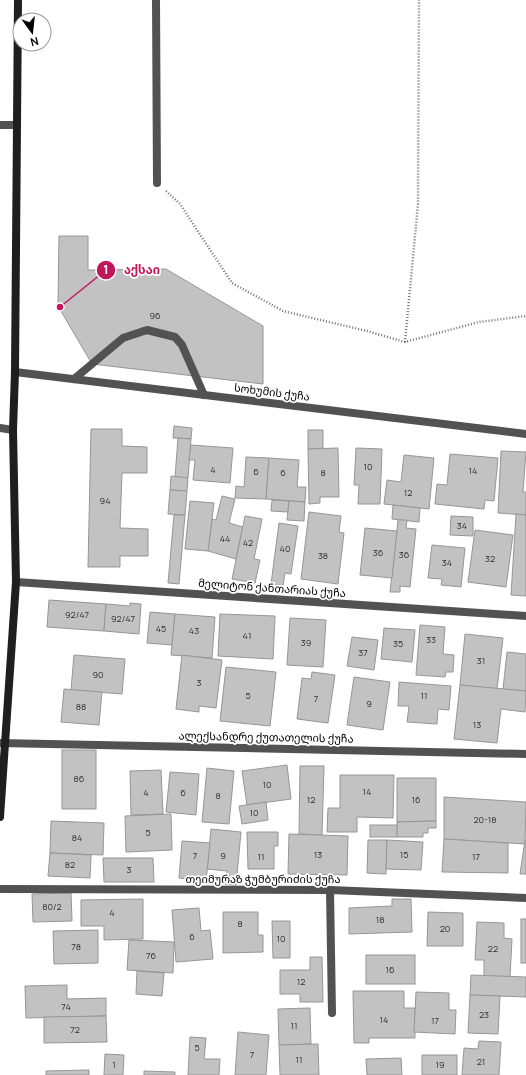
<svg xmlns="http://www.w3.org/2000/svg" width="526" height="1075" font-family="Manrope,'Noto Sans Georgian',sans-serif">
<rect width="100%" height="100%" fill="#fff"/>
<!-- building -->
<g fill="#c2c2c2" stroke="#969696">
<polygon points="59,236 88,236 88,270 166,269 263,326 263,384 92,364 58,306"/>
<polygon points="174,426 192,428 191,439 173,438"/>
<polygon points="91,429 122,429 122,446 147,447 147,473 122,473 120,528 148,529 148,556 120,556 120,567 88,567"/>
<polygon points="308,430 323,430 323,448 308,449"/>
<polygon points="178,438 191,439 188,478 175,477"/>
<polygon points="191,445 233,448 230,483 193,480 195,460 189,460"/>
<polygon points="338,448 339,497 320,497 320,503 309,504 308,449"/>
<polygon points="356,448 382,449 380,504 358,504 359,485 354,485"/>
<polygon points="501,451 526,452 523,492 526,492 526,515 498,513"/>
<polygon points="450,454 498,458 494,501 485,500 484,509 435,504 437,484 447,485"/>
<polygon points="404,455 434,458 429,509 384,504 387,480 401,482"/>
<polygon points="246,457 269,458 266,499 235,498 236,486 244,487"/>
<polygon points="269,458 299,460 297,487 306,487 305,502 266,499"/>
<polygon points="171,476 188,478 187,491 170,490"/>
<polygon points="170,490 187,491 185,515 168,514"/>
<polygon points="222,496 235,499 229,523 243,527 236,559 208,551 212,519 216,520"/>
<polygon points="272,500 289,501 288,512 271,511"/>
<polygon points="190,501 214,503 208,551 185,549"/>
<polygon points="289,501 305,502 304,521 287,520"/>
<polygon points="393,505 420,508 419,522 392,519"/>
<polygon points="309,512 341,516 339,532 344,533 338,584 301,579"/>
<polygon points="516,514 526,515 526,596 511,595"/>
<polygon points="174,515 185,515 179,584 168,583"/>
<polygon points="245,516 262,519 254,559 260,560 255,583 232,579"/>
<polygon points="451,516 473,517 473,536 450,535"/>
<polygon points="398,520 407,520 406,528 416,529 410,587 400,586 400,592 390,592"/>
<polygon points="279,523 298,526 291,574 285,573 283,586 271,584"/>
<polygon points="365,528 397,531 392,578 360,575"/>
<polygon points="475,530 513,535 506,587 468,582"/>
<polygon points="432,545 465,548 461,587 441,585 442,579 428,578"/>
<polygon points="49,600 106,604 104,631 47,627"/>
<polygon points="130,603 141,604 139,634 104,631 106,604 130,606"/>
<polygon points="150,612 175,614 172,645 147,643"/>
<polygon points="175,614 215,617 212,658 171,655"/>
<polygon points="220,614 275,616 273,659 218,656"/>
<polygon points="290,618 326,620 323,667 287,665"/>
<polygon points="420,625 445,627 443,654 454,655 453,672 446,672 445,677 416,675"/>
<polygon points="384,628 415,630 412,662 381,659"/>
<polygon points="465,634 503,638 497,689 460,685"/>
<polygon points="352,637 378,640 374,670 347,666"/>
<polygon points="507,652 526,654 526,691 503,689"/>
<polygon points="74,655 125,659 122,694 71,690"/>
<polygon points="182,655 222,660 216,708 199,706 199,712 176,709"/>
<polygon points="226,667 276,672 270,726 220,721"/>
<polygon points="312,672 335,675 328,723 297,719 302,678 311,679"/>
<polygon points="354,677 390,682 383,730 347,725"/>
<polygon points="399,682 451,686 449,710 438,709 437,724 407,722 409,706 398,706"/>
<polygon points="460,685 526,691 525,712 501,709 497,743 454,739"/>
<polygon points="64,689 102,692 99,725 61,722"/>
<rect x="62" y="750" width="34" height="59"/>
<polygon points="287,765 291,799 247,805 242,771"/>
<polygon points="300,766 324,766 322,835 299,834"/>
<polygon points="207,768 234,771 229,824 202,822"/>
<polygon points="161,770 163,814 131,815 130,771"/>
<polygon points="170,772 199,774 196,815 166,812"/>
<polygon points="340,775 394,775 393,818 357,817 357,832 327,832 328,808 340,808"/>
<polygon points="397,778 436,778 436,821 397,822"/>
<polygon points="444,797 526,802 525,844 444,839"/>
<polygon points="266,802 268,820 242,824 239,806"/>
<polygon points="171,814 172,850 126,852 125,816"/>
<polygon points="51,821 104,823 103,855 50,853"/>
<polygon points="436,821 436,828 428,828 428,833 423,833 423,837 397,837 397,822"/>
<rect x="370" y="825" width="27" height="12"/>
<polygon points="211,829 241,832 236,885 225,884 227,871 207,869"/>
<polygon points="247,832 278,832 278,846 274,846 274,869 248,869"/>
<polygon points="289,834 348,836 347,875 288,874"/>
<polygon points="444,839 508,843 508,873 442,872"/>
<polygon points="368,840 387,840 386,874 367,873"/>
<polygon points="387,840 423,842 421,870 386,869"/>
<polygon points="525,840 526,840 526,874 520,874"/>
<polygon points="182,841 210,843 206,881 179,878"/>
<polygon points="50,853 91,855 90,878 48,876"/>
<polygon points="103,858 153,858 154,882 104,882"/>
<polygon points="71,893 72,921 33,922 32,894"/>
<polygon points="143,899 143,939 104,940 104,926 81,926 81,900"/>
<polygon points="392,899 411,899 412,932 349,934 349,908 392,906"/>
<polygon points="199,908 201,931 210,930 213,959 176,962 172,910"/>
<polygon points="223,912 258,912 258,935 263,935 263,952 223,953"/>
<polygon points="428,912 463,913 463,946 427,946"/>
<rect x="521" y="919" width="5" height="44"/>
<polygon points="272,921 290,921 290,958 273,958"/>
<polygon points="477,922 504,923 504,938 512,939 510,977 484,976 484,960 475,960"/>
<polygon points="98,930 98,963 54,964 53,931"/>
<polygon points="129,940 174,942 173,973 127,970"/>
<rect x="366" y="955" width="49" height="29"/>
<polygon points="310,957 322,957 323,1002 300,1002 300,994 280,994 280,970 310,970"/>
<polygon points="137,971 164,973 162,996 136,994"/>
<polygon points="471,975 526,977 526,997 470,995"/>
<polygon points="67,985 67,999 106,998 106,1016 26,1018 25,986"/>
<polygon points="353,991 404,991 404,1008 415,1008 415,1038 369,1038 369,1043 354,1043"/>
<polygon points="416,992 449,993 449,1010 456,1010 455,1034 414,1032"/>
<polygon points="470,995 500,996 498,1034 468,1033"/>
<polygon points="310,1008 311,1044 279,1045 278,1009"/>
<polygon points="106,1016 107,1042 44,1043 44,1017"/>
<polygon points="238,1032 269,1035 266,1075 235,1075"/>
<polygon points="190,1037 206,1038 204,1059 220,1059 219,1075 188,1075"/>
<polygon points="479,1041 501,1042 499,1075 462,1075 464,1048 478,1049"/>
<polygon points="318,1044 319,1075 280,1075 279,1045"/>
<polygon points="105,1054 124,1055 123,1075 104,1075"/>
<rect x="422" y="1055" width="35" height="20"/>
<polygon points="401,1058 402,1075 367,1075 366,1059"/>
<polygon points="89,1070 89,1075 46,1075 46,1071"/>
<polygon points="144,1071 175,1072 175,1075 144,1075"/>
</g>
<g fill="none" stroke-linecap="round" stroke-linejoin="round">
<!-- path -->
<g stroke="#747474" stroke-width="2.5" stroke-dasharray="1 2" stroke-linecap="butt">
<polyline points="166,191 180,204 232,283 283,311 367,331 405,342 479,322 526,316"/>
<polyline points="405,342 418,204 419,0"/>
</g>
<!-- service -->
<g stroke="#525252" stroke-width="8">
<polyline points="156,0 157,183"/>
<polyline points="0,125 17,125"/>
<polyline points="74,379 123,338 147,330 175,337 182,345 204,395"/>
<polyline points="330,890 332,1013"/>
</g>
<!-- minor -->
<g stroke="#525252" stroke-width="8">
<polyline points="0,428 13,430"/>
<polyline points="16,582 526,616"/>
<polyline points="0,743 526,754"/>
<polyline points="0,889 330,890 526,898"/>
</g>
<!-- tertiary -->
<polyline stroke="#525252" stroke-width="8" points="15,372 526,434"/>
<!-- secondary -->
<polyline stroke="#1f1f1f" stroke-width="8" points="0,817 16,582 13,430 15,372 18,0"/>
</g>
<g text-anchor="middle" stroke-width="3.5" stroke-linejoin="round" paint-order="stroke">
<!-- number labels -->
<g font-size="9" fill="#303030">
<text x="155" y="319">96</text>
<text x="368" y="470">10</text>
<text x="213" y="473">4</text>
<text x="473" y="474">14</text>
<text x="256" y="475">6</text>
<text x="283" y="476">6</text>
<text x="323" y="476">8</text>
<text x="408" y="496">12</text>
<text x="105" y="504">94</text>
<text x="462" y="529">34</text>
<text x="225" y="542">44</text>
<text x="248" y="546">42</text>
<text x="285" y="552">40</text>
<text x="378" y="556">36</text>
<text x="404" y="558">36</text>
<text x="323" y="559">38</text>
<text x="490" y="562">32</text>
<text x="447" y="566">34</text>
<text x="77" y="618">92/47</text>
<text x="123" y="622">92/47</text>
<text x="161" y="632">45</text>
<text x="194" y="634">43</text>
<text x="247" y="639">41</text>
<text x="431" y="643">33</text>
<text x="306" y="646">39</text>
<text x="398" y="647">35</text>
<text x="363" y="656">37</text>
<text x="481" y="664">31</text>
<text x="98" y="678">90</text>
<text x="199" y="686">3</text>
<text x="248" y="699">5</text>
<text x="424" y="699">11</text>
<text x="316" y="702">7</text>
<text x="369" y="707">9</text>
<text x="81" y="710">88</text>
<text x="477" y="728">13</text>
<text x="79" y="782">86</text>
<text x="267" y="788">10</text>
<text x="367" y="795">14</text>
<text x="146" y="796">4</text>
<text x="183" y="796">6</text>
<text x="218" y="799">8</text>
<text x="311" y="803">12</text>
<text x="416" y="803">16</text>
<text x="254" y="816">10</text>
<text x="485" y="823">20-18</text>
<text x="148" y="836">5</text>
<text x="77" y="841">84</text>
<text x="318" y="858">13</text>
<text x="404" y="858">15</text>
<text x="195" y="859">7</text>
<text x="223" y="859">9</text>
<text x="261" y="860">11</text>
<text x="476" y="860">17</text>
<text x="70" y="868">82</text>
<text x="129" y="873">3</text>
<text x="52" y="910">80/2</text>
<text x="112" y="916">4</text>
<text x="380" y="923">18</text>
<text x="240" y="927">8</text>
<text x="445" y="932">20</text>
<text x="192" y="940">6</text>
<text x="281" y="942">10</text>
<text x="76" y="950">78</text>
<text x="493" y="952">22</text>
<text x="151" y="959">76</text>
<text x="390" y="973">16</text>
<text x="301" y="985">12</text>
<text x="66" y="1010">74</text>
<text x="484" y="1018">23</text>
<text x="384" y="1023">14</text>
<text x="435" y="1024">17</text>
<text x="294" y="1029">11</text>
<text x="75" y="1033">72</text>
<text x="197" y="1051">5</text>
<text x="252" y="1058">7</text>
<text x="299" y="1063">11</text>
<text x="481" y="1065">21</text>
<text x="114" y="1068">1</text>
<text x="440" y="1068">19</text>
</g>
<!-- street labels -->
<g font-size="11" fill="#000" stroke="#fff">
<text transform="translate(272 392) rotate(7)" y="4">სოხუმის ქუჩა</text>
<text transform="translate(272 588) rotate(4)" y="4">მელიტონ ქანთარიას ქუჩა</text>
<text transform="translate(266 737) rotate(1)" y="4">ალექსანდრე ქუთათელის ქუჩა</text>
<text x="263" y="883">თეიმურაზ ჭუმბურიძის ქუჩა</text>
</g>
</g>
<!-- callouts -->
<path fill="none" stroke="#c2185b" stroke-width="1.5" d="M60 307L106 270"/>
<g fill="#c2185b" stroke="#fff" stroke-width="1.5">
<circle cx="60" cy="307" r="4"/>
<circle cx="106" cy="270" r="10"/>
</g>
<g font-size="12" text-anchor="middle" font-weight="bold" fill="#fff">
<text x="106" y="274">1</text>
</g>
<g font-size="12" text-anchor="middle" font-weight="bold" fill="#c2185b" stroke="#fff" stroke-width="3.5" stroke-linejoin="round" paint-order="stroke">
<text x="142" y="274">აქსაი</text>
</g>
<!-- north arrow -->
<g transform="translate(32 32) rotate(165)"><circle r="19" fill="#ffffff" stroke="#999999"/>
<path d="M0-3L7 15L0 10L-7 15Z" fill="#000000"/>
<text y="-6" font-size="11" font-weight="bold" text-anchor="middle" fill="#000000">N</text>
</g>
</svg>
